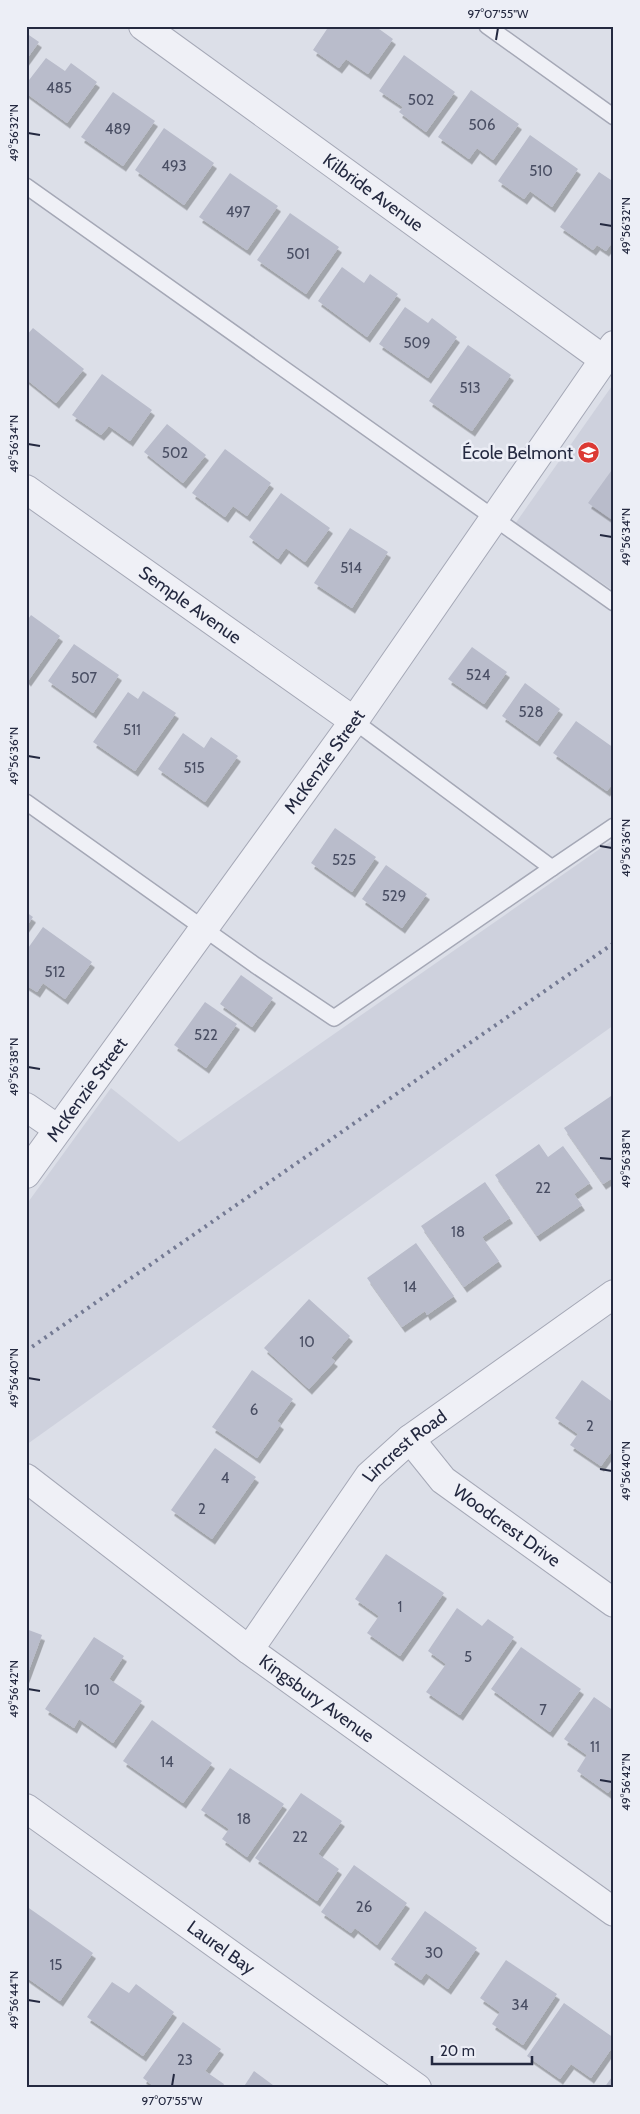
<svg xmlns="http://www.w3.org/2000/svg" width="640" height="2114" font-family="Cabin,sans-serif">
<defs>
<filter id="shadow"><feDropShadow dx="3" dy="5.5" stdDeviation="0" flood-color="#0004"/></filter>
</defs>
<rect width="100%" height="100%" fill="#dcdfe8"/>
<!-- built -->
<g fill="#ced1dd">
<polygon points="614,383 614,591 515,524"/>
<polygon points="614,839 614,1025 26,1445 26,1205 111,1088 179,1142"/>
</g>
<!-- building -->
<g fill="#b9bccb" filter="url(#shadow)">
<polygon points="329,26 375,26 393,39 368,74 346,59 339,68 313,50"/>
<polygon points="26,33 39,42 26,60"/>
<polygon points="404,55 455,92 426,132 399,112 403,107 379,91"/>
<polygon points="46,58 65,71 71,63 97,82 67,123 26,93 26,84"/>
<polygon points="471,90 519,124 493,160 477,148 469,159 438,137"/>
<polygon points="113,92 155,121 123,166 81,137"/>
<polygon points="164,128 214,163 184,205 135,170"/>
<polygon points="530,135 578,169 552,207 530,191 524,199 498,181"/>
<polygon points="599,172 614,182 614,240 606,251 597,245 593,250 560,227"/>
<polygon points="230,173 278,206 247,250 199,217"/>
<polygon points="290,213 339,247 306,294 257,260"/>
<polygon points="342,267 364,283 370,274 398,294 367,337 318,301"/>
<polygon points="405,307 428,323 432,318 457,337 428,378 379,344"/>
<polygon points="33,328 84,369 56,403 26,379 26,336"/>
<polygon points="468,345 511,375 472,431 429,401"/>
<polygon points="102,374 152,410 130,441 109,426 101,435 72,415"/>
<polygon points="167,424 206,455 183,483 144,452"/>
<polygon points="225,449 271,483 247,516 233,506 225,517 192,493"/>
<polygon points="614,467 614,521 588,503"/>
<polygon points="281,493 330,528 305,562 286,548 278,559 249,537"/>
<polygon points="350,528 388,552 352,608 314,583"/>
<polygon points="31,615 60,636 28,681 26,679 26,622"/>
<polygon points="74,644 119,675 93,713 48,681"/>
<polygon points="472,647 507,672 484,704 448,679"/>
<polygon points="525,683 560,709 537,741 502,716"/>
<polygon points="143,691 176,713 135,771 93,742 128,692 138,699"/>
<polygon points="576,721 614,748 614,782 607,791 553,753"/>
<polygon points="183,733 204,748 211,737 238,756 205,802 158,769"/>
<polygon points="335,828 376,857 352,892 311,863"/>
<polygon points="386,865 427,894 402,928 362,899"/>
<polygon points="26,912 33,917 26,927"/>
<polygon points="43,927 92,962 65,999 43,983 37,992 26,985 26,951"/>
<polygon points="241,975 273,998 252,1027 220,1004"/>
<polygon points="205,1002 237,1024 206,1068 174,1045"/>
<polygon points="614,1094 614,1177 603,1184 564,1128"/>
<polygon points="539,1144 548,1157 563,1146 590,1183 574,1194 582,1205 537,1236 495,1175"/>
<polygon points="485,1182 510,1218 482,1237 499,1261 464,1287 421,1226"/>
<polygon points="416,1243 454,1296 427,1315 425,1311 402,1327 367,1278"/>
<polygon points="309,1299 350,1336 331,1358 335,1361 309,1389 264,1348"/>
<polygon points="252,1370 293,1399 277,1421 281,1424 257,1458 212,1427"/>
<polygon points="582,1380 614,1403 614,1448 601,1466 570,1445 578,1434 555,1418"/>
<polygon points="215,1448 256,1477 212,1539 171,1510"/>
<polygon points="386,1554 444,1593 400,1656 367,1633 379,1616 355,1599"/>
<polygon points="457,1608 482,1626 488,1619 514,1637 460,1715 426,1692 446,1664 428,1651"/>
<polygon points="26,1629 42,1635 26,1678"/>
<polygon points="94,1637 124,1656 109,1679 142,1701 113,1743 79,1719 74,1728 45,1709"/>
<polygon points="521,1647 581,1689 550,1732 491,1689"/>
<polygon points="594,1697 614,1711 614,1785 608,1793 577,1771 587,1755 564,1739"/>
<polygon points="152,1720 212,1763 183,1803 123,1761"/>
<polygon points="230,1768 284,1804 247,1857 222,1839 229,1829 201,1810"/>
<polygon points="301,1793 342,1821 318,1854 339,1869 317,1901 255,1858"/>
<polygon points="354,1865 407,1903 377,1945 355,1928 351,1933 321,1912"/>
<polygon points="26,1906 93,1953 60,2001 26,1977"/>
<polygon points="425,1911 477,1948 448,1989 426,1973 421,1980 391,1959"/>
<polygon points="506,1960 557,1994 523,2045 492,2024 500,2012 480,1998"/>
<polygon points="112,1982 129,1993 136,1984 174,2012 143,2056 87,2017"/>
<polygon points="564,2003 614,2038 614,2045 591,2078 571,2064 560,2079 527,2056"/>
<polygon points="183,2022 221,2049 205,2071 224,2084 222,2088 156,2088 143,2078"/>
<polygon points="254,2071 277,2088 243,2088"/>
<polygon points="614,2074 614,2088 604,2088"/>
</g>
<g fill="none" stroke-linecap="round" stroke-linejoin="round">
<defs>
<g id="service">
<polyline points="487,26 614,117"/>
<polyline points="26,186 614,603"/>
<polyline points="354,721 552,868 614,826"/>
<polyline points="26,802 255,965 334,1018 552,868"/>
</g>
<g id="minor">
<path id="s1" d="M143,26L603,359"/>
<path id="s2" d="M26,489L354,721"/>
<polyline points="26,1107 58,1129"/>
<path id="s3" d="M26,1174L354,721L614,345"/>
<path id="s4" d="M410,1439L443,1480L614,1603"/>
<path id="s5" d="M249,1650L369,1476L410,1439L614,1294"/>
<path id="s6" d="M26,1808L417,2088"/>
</g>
<g id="tertiary">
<path id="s7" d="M26,1478L249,1650L614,1912"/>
</g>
</defs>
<!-- service casing -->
<use href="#service" stroke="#a5a8b6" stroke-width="18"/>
<!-- minor casing -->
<use href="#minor" stroke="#a5a8b6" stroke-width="30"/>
<!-- tertiary casing -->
<use href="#tertiary" stroke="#a5a8b6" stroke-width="30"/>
<!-- service -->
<use href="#service" stroke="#eff0f6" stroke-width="15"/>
<!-- minor -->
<use href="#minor" stroke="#eff0f6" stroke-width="28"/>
<!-- tertiary -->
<use href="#tertiary" stroke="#eff0f6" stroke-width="28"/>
<!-- rail -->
<polyline stroke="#747a93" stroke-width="4" stroke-dasharray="2.5 5" stroke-linecap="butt" points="26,1351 614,943"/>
</g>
<!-- ticks -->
<path fill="none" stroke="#242940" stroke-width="2" d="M496,40L498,28M28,133L40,135M600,224L612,226M28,444L40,446M600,535L612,537M28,756L40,758M600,846L612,848M28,1067L40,1069M600,1158L612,1159M28,1378L40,1380M600,1469L612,1471M28,1689L40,1691M600,1780L612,1782M28,2000L40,2002M172,2086L174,2074"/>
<!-- icons -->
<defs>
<symbol id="school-disc" viewBox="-11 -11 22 22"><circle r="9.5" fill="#dc3933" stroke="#eceef6"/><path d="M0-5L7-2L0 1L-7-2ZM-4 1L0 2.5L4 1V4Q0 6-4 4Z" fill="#fff"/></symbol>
</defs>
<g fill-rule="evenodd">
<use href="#school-disc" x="576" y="440" width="25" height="25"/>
</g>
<g text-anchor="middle" stroke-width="5" stroke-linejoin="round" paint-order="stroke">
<!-- number labels -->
<g font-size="15" fill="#494e63">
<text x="59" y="93">485</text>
<text x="421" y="105">502</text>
<text x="482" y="130">506</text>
<text x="118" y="134">489</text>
<text x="174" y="171">493</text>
<text x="541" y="176">510</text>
<text x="238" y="217">497</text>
<text x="298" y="259">501</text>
<text x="417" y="348">509</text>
<text x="470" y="393">513</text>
<text x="175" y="458">502</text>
<text x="351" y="573">514</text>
<text x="478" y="680">524</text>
<text x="84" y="683">507</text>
<text x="531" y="717">528</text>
<text x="132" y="735">511</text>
<text x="194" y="773">515</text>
<text x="344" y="865">525</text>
<text x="394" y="901">529</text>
<text x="55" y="977">512</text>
<text x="206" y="1040">522</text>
<text x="543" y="1193">22</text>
<text x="458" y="1237">18</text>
<text x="410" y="1292">14</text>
<text x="307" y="1347">10</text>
<text x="254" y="1415">6</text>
<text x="590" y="1431">2</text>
<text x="225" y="1483">4</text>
<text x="202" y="1514">2</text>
<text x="400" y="1612">1</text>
<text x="468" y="1662">5</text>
<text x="92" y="1695">10</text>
<text x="543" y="1715">7</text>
<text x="595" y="1752">11</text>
<text x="167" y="1767">14</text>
<text x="244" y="1824">18</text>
<text x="300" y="1842">22</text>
<text x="364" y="1912">26</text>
<text x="434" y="1958">30</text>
<text x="56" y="1970">15</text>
<text x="520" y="2010">34</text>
<text x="185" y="2065">23</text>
</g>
<!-- street labels -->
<g font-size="18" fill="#242940" stroke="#eceef6">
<text dy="6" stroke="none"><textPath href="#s1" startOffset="284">Kilbride Avenue</textPath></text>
<text dy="6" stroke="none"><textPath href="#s2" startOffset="201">Semple Avenue</textPath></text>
<text dy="6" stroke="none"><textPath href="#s3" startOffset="509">McKenzie Street</textPath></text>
<text dy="6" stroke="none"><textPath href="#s3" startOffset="104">McKenzie Street</textPath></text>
<text dy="6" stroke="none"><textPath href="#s5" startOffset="258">Lincrest Road</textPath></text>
<text dy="6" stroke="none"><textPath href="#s4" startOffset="131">Woodcrest Drive</textPath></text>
<text dy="6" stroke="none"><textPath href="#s7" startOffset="365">Kingsbury Avenue</textPath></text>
<text dy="6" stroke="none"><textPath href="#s6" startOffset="240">Laurel Bay</textPath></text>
</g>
<!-- poi labels -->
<g font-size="18" fill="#242940" stroke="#eceef6" text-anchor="end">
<text x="573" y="459">École Belmont</text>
</g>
</g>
<!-- border -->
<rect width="640" height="2114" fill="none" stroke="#eceef6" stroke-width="55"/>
<!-- scale -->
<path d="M432 2056v8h100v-8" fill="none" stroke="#242940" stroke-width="2.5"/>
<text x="440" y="2056" font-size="15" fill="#242940" stroke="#eceef6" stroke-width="4" paint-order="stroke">20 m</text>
<rect x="28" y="28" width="584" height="2058" fill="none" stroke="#242940" stroke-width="2"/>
<g font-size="12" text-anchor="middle" fill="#242940">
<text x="498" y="18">97°07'55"W</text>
<text transform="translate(14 133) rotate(-90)" y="4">49°56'32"N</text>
<text transform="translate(626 226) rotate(-90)" y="4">49°56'32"N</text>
<text transform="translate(14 444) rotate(-90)" y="4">49°56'34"N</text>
<text transform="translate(626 537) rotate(-90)" y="4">49°56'34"N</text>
<text transform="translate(14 756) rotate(-90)" y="4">49°56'36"N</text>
<text transform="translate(626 848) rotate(-90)" y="4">49°56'36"N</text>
<text transform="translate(14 1067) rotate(-90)" y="4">49°56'38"N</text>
<text transform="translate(626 1159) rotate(-90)" y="4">49°56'38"N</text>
<text transform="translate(14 1378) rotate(-90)" y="4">49°56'40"N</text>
<text transform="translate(626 1471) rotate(-90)" y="4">49°56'40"N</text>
<text transform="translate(14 1689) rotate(-90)" y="4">49°56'42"N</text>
<text transform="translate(626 1782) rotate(-90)" y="4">49°56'42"N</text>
<text transform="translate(14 2000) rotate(-90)" y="4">49°56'44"N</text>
<text x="172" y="2105">97°07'55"W</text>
</g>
</svg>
